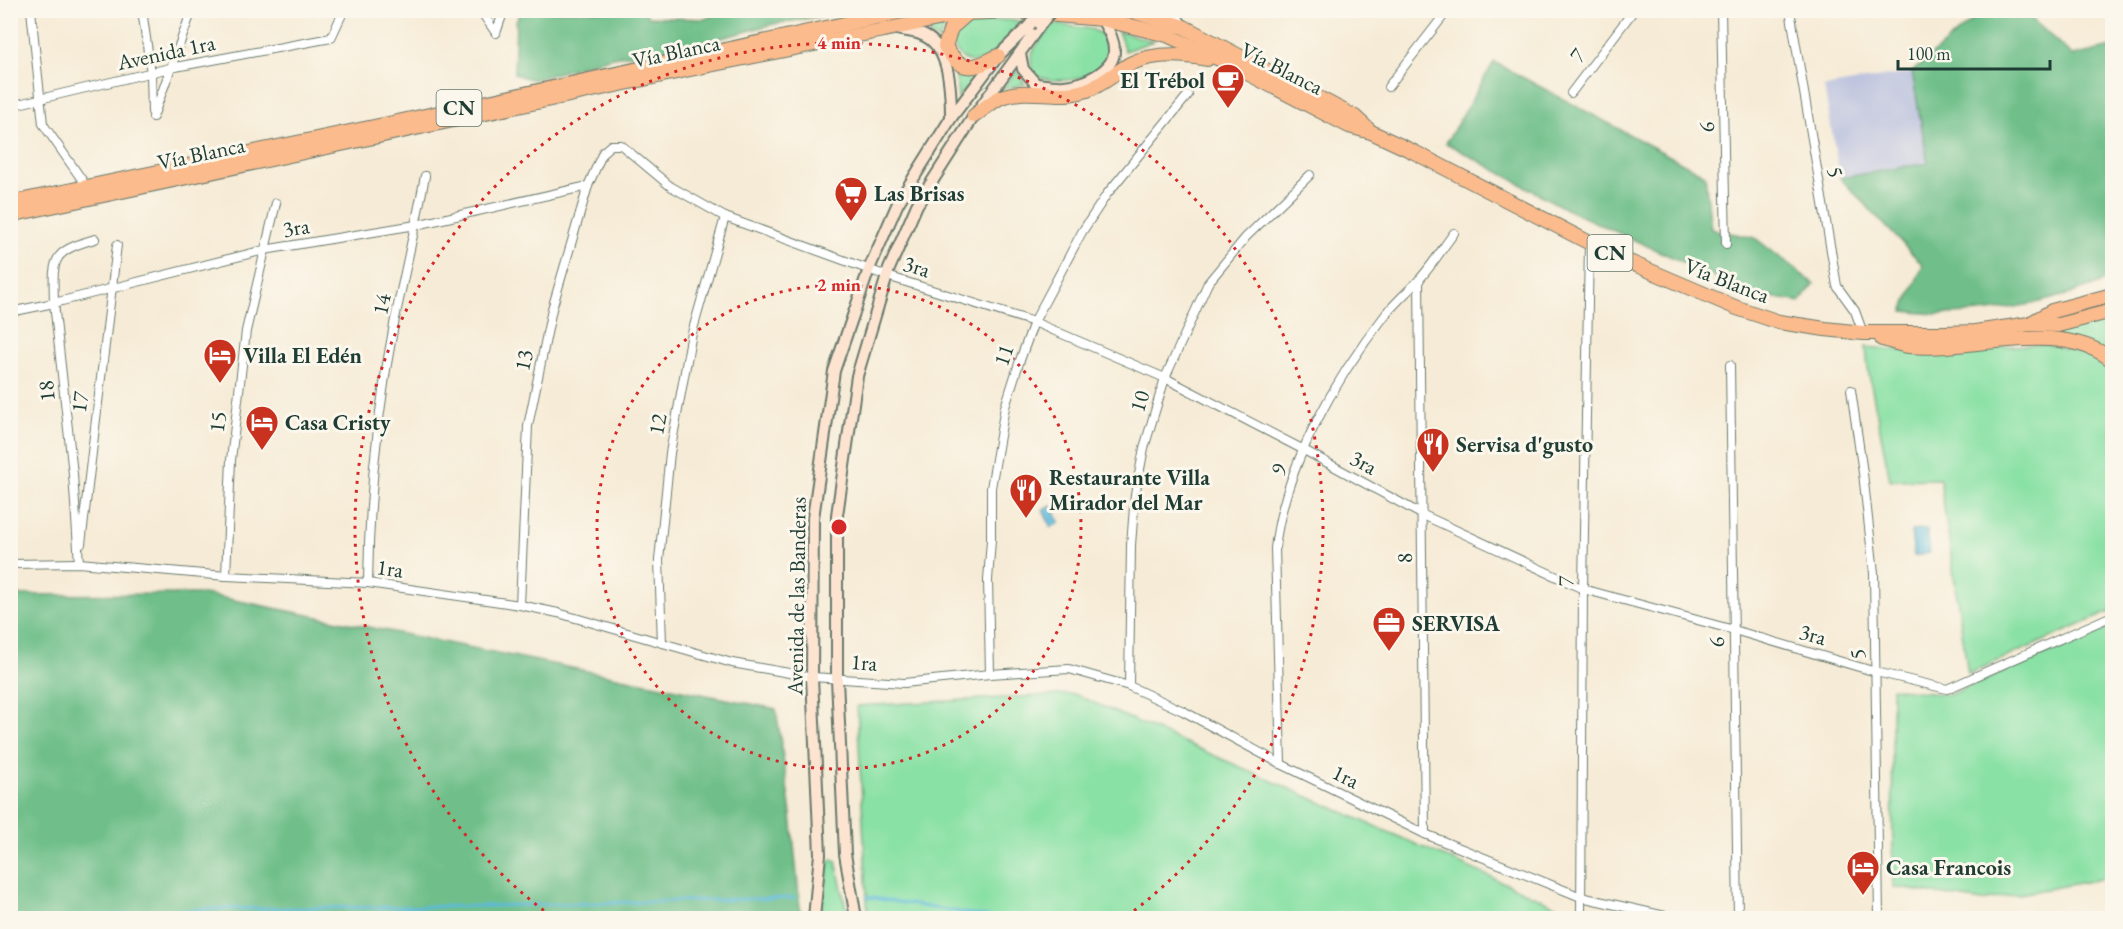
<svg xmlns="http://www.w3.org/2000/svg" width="2123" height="929" font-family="'EB Garamond',serif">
<rect width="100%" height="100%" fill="#fbf7ec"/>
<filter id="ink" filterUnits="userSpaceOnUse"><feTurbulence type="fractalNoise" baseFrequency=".0167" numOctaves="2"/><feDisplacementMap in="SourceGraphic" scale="12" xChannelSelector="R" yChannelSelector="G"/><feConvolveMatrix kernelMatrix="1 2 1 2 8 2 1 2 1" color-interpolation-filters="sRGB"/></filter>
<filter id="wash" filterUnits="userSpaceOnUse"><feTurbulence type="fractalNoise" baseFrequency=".008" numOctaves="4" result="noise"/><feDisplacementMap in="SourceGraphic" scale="24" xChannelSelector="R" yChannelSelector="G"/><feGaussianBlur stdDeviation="1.35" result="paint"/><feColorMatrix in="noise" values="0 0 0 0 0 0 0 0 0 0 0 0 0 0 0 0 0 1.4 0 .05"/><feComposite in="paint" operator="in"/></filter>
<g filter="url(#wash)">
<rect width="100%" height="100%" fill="#f6ebd6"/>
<!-- industrial -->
<polygon fill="#bdc3de" points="1912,72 1928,163 1840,178 1824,87"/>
<!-- green -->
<g fill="#8ae1a5" stroke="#548f6c" stroke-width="1.5">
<path d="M1001,20L1022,21C1012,32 994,56 981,61C955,69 941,29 968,22C979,20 991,21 1001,20Z"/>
<polygon points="946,21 939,41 922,28"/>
<path d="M1054,24L1091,29L1106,36L1110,48C1109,52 1107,58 1105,61C1091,83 1056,83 1035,76C1023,53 1040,42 1054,24Z"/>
<polygon points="1118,31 1153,41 1125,51"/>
<polygon points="955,70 966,75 977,74 958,98"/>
<polygon points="1016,70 1025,84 1002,89"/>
<polygon points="2112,318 2112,354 2043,334 2046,332 2071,328"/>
<polygon points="2041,344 2081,353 2112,368 2112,611 1968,674 1940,479 1890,480 1868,369 1866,347 1926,352"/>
<polygon points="2112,626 2112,877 1982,901 1893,887 1892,688 1949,695"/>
<polygon points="1074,694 1568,911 1567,918 868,918 857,706"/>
<polygon points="833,859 836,861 848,918 820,918 829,861"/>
</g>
<!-- forest -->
<g fill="#6fbf8a" stroke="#477e5f" stroke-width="1.5">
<polygon points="644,11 648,17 705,19 725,10 851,11 774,24 696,45 613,57 533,80 514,74 516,21 522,11"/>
<path d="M1983,11H2023L2073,56L2112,47V278C2063,300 1995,315 1940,314C1928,314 1915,312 1903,311L1923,265L1840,178L1928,163L1912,72Z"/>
<polygon points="1494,62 1705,175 1711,229 1755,238 1814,284 1800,302 1753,294 1566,209 1446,143"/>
<polygon points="204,594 776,709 791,814 801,918 11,918 11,595"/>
</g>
<!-- water -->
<g fill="#5cb9da" stroke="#3e7b87" stroke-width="1.5">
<polygon points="1052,506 1060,523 1051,527 1043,510"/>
<polygon points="1927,529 1930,553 1914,556 1911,531"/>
</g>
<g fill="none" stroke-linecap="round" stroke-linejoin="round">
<!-- stream -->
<g stroke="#5cb9da" stroke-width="3">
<polyline points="867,897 995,918"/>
<polyline points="81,918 205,909 489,906 794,898"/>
</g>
</g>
</g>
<g filter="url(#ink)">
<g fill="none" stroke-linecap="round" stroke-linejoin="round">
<defs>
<g id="minor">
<polyline points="31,10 43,124 87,187"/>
<polyline points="142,10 151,73 152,112"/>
<polyline points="480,10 496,33"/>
<polyline points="1721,10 1726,244"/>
<polyline points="1790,10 1837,286 1855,311 1863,333"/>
<polyline points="496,33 504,10"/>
<polyline points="1388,87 1448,10"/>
<polyline points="1571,93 1634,10"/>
<polyline points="10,106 170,68 331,38 344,10"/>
<polyline points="153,117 192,10"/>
<polyline points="1419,280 1425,834"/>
<polyline points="10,312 54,303 264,250 416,225 588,186"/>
<polyline points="1730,365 1738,918"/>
<polyline points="1851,390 1863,473 1874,573 1879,918"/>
<polyline points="81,544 117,245"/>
<path d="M79,563L73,474L54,303C53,259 50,252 95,239"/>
<polyline points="10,564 79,563 226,576 368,583 520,605 558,613 732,663 812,677 904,683 990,674 1069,669 1129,686 1183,711 1281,764 1425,834 1581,897 1674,918"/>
<polyline points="226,576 231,460 246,331 276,203"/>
<path d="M368,583C369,495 378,406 395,319C405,271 416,224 425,176"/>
<polyline points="520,605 528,426 552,309 588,186 603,152 611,145 621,145 670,186 725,217 887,276 1034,322 1165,378 1304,450 1421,514 1583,589 1734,630 1876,672 1947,689 2112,616"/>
<polyline points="662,643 659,560 670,453 692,333 725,217"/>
<polyline points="990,674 988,580 991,540 991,488 1005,407 1019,363 1034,322 1082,232 1107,194 1188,95"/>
<polyline points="1129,686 1131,545 1135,495 1144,448 1165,378 1208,283 1246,237 1310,175"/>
<path d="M1281,764L1275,548C1285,465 1335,379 1386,314C1396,302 1407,292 1418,281C1431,267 1442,249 1454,233"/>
<polyline points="1581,918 1583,589 1589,243"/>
</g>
<polyline id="tertiary" points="1172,10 1184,27"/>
<g id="secondary">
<path d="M897,29C904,31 913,31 920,34C951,44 951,92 951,118"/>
<path d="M1020,54L1023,69L1036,84C1045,85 1055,87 1064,86C1082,85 1115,71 1114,50C1114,38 1107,29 1102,19"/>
<polyline points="814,918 820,854 812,677 813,518 834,371 869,269 898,203 951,118 998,56 1029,26"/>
<polyline points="856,918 845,854 837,679 837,515 857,376 889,269 917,205 974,116 1040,25"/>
</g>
<g id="trunk">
<polyline points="1129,10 1184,27 1355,117 1370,131"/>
<path d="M967,14L951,28L945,46C961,74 974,69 998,56"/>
<path d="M974,116C983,110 994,99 1004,96C1032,87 1059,100 1087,90C1103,85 1116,72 1130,64C1154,52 1182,54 1207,59"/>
<polyline points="10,203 393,123 908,10"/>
<polyline points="10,215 709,65 968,13 1011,11 1102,19 1167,35 1230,64 1349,126 1371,132 1414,152 1613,255 1737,308 1779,322 1825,329 1863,333 1945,333 1975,332 2029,324 2058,325 2112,311"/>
<polyline points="2031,323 2052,311 2112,295"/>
<path d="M1882,339C1891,341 1900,345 1909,346C1971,352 2059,318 2112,360"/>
</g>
</defs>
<!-- minor casing -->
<use href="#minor" stroke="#6a7a6d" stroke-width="10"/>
<!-- tertiary casing -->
<use href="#tertiary" stroke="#6a7a6d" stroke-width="12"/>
<!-- secondary casing -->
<use href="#secondary" stroke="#6a7a6d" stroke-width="14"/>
<!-- trunk casing -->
<use href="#trunk" stroke="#6a7a6d" stroke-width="16"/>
<!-- minor -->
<use href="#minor" stroke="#fff" stroke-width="8"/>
<!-- tertiary -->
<use href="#tertiary" stroke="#fff" stroke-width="9"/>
<!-- secondary -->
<use href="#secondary" stroke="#fde4d1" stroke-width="10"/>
<!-- trunk -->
<use href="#trunk" stroke="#fbbb8c" stroke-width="14"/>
<defs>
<g id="secondary-bridge">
<polyline points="1040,25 1052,10"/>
<polyline points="1029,26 1041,10"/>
</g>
</defs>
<!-- secondary-bridge casing -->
<use href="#secondary-bridge" stroke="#6a7a6d" stroke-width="14" stroke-linecap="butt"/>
<!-- secondary-bridge -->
<use href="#secondary-bridge" stroke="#fde4d1" stroke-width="10"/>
</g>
</g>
<!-- distance rings -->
<g fill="none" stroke="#d62828" stroke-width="3" stroke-dasharray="3 6">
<circle cx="839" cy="527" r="242"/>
<path d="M551 916A484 484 0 1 1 1127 916"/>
</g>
<!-- icons -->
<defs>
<symbol id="cafe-pin" viewBox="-11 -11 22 30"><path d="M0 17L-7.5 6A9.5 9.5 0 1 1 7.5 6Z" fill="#c8321e" stroke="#fbf7ec"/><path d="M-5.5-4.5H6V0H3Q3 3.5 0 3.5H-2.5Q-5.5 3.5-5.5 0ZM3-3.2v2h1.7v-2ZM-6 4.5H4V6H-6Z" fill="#fff"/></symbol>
<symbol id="supermarket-pin" viewBox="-11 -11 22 30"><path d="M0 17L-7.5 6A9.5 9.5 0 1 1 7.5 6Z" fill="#c8321e" stroke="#fbf7ec"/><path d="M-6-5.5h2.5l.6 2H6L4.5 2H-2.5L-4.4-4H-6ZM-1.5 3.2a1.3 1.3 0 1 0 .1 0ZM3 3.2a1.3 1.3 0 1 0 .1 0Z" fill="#fff"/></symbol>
<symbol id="hotel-pin" viewBox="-11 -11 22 30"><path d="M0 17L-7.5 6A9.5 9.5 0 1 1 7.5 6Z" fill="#c8321e" stroke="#fbf7ec"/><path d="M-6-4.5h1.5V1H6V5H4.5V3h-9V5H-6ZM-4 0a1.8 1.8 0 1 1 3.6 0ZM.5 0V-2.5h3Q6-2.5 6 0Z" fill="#fff"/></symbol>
<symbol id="restaurant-pin" viewBox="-11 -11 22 30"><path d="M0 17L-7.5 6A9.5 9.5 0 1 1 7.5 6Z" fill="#c8321e" stroke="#fbf7ec"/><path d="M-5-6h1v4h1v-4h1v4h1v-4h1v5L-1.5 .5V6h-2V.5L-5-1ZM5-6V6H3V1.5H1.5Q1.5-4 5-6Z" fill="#fff"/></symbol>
<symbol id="office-pin" viewBox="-11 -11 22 30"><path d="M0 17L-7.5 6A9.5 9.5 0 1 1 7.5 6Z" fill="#c8321e" stroke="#fbf7ec"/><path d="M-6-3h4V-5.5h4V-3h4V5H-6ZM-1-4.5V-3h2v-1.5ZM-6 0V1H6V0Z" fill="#fff"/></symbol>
</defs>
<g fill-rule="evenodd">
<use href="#cafe-pin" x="1209" y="61" width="38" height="52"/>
<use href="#supermarket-pin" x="832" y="174" width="38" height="52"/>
<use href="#hotel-pin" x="201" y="336" width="38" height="52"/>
<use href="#hotel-pin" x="243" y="403" width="38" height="52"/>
<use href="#restaurant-pin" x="1414" y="425" width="38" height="52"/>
<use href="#restaurant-pin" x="1007" y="471" width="38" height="52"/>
<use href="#office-pin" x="1370" y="604" width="38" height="52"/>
<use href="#hotel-pin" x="1844" y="848" width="38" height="52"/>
</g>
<g text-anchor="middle" stroke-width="6" stroke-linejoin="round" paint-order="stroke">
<!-- shield labels -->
<g fill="#fbf7ec" stroke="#61756b" stroke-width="1.5">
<rect x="436.5" y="90" width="45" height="36" rx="4.5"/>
<rect x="1587.5" y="235" width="45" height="36" rx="4.5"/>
</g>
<g font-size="21" font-weight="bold" fill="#1f3d34">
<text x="459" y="115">CN</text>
<text x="1610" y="260">CN</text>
</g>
<!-- street labels -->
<g font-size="22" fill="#1f3d34" stroke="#fbf7ec">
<text transform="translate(676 51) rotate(-12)" y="8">Vía Blanca</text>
<text transform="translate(166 52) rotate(-12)" y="8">Avenida 1ra</text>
<text transform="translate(1577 55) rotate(-53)" y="8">7</text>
<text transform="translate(1282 68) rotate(27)" y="8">Vía Blanca</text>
<text transform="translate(1706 127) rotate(-91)" y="8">6</text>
<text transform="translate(201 153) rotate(-12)" y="8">Vía Blanca</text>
<text transform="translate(1836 172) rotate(80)" y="8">5</text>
<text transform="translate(296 227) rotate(-9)" y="8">3ra</text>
<text transform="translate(917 266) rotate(18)" y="8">3ra</text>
<text transform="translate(1727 280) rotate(21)" y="8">Vía Blanca</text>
<text transform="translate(381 304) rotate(-78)" y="8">14</text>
<text transform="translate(1003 355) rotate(-71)" y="8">11</text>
<text transform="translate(523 360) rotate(-78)" y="8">13</text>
<text transform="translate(46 391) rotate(-96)" y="8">18</text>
<text transform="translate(1139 401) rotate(-73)" y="8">10</text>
<text transform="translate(79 402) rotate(-83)" y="8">17</text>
<text transform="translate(217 422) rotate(-84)" y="8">15</text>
<text transform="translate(657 424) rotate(-79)" y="8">12</text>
<text transform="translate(1364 462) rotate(29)" y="8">3ra</text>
<text transform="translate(1278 469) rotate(-68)" y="8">9</text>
<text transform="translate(1404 558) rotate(-91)" y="8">8</text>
<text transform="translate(390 568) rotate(8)" y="8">1ra</text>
<text transform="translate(1565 581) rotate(-89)" y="8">7</text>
<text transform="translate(796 596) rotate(-89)" y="8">Avenida de las Banderas</text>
<text transform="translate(1813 634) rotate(16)" y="8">3ra</text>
<text transform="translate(1716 642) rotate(-91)" y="8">6</text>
<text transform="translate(1857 654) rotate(-91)" y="8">5</text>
<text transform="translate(864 662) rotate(4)" y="8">1ra</text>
<text transform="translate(1346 776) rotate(26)" y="8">1ra</text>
</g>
<!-- poi labels -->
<g font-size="22" font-weight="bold" fill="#1f3d34" stroke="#fbf7ec" text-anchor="start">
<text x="1205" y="88" text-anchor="end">El Trébol</text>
<text x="874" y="201">Las Brisas</text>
<text x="243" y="363">Villa El Edén</text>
<text x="285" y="430">Casa Cristy</text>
<text x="1456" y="452">Servisa d'gusto</text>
<text x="1049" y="485">Restaurante Villa<tspan x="1049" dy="25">Mirador del Mar</tspan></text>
<text x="1412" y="631">SERVISA</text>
<text x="1886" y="875">Casa Francois</text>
</g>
</g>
<circle cx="839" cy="527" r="9" fill="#d62828" stroke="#fbf7ec" stroke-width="3"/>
<g font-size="18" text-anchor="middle" font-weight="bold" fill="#d62828" stroke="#fbf7ec" stroke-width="6" stroke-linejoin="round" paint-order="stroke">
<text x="839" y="49">4 min</text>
<text x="839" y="291">2 min</text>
</g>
<!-- margin -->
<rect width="2123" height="929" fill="none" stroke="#fbf7ec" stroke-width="36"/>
<!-- scale -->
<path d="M1898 60v9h152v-9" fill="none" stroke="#1f3d34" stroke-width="3"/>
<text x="1907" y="60" font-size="18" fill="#1f3d34" stroke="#fbf7ec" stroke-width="4.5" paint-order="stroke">100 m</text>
</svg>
